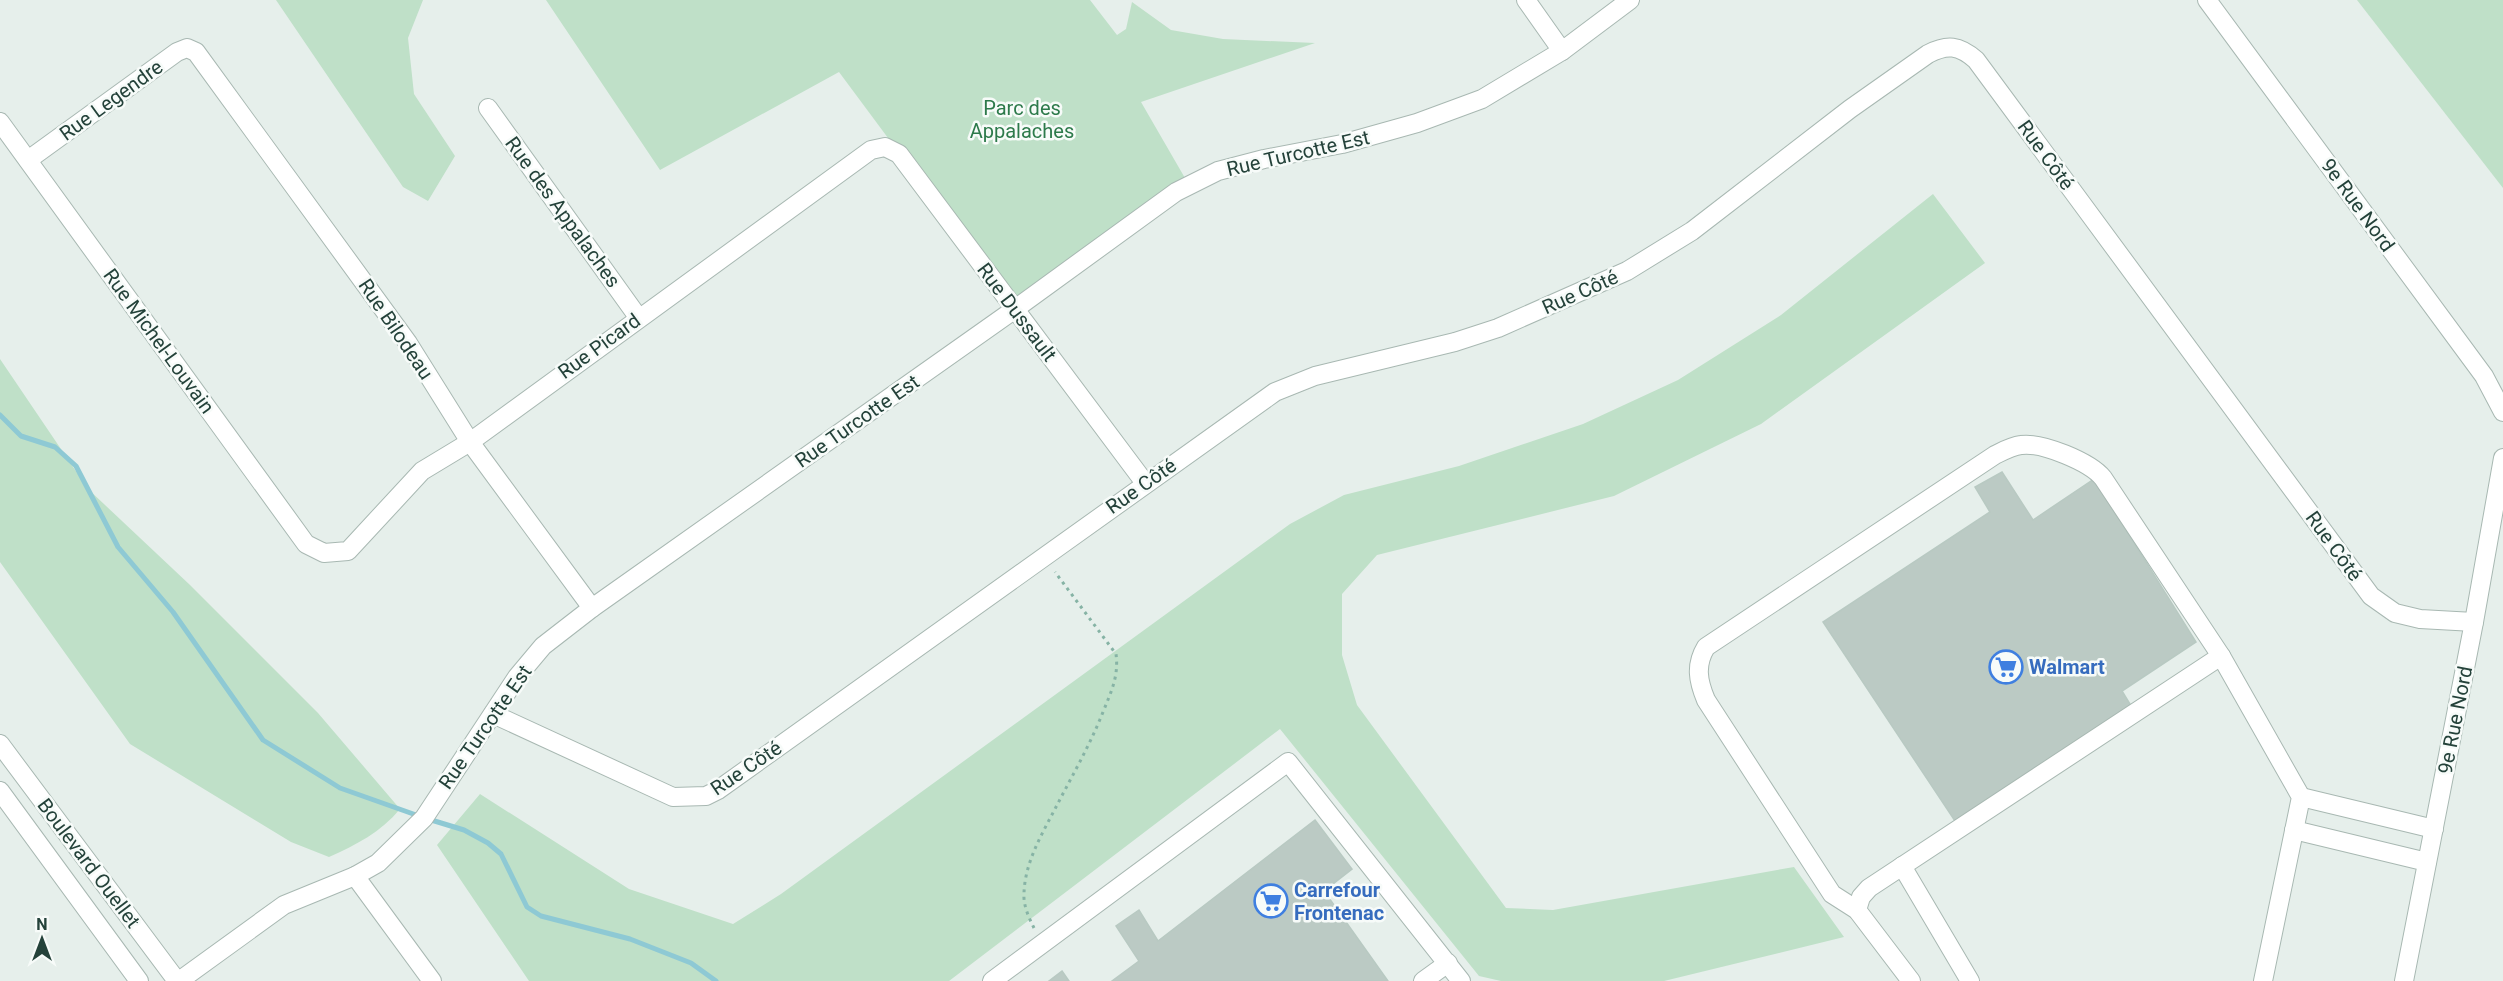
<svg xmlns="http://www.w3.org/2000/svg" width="2503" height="981" font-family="Roboto,sans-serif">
<rect width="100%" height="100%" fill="#e6efeb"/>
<!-- green -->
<g fill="#bfe0c8">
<polygon points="276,0 423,0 408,38 414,94 455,156 428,201 403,187"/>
<polygon points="546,0 1090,0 1117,35 1126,29 1132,2 1171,30 1223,39 1315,43 1141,102 1189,185 1015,309 839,72 660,170"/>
<polygon points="2357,0 2503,0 2503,188"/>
<polygon points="1933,194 1985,263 1761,424 1614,496 1377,555 1342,594 1342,655 1357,705 1506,908 1553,910 1794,867 1844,937 1664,981 1501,981 1479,976 1280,729 949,981 529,981 437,845 480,794 629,889 733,924 781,894 1290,524 1344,495 1459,466 1583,424 1678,380 1781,315"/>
<path d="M0,359L88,489L190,585L318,713L400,809C381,832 356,845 329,857L291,842L130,744L0,562Z"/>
</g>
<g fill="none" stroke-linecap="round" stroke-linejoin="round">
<!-- stream -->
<g stroke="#8ec9d4" stroke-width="5">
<polyline points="0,415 21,436 55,447 76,466 118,547 173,612 263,740 340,788 419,816"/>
<polyline points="428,819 464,830 488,843 501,854 527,907 541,916 630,939 691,963 716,981"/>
</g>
</g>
<!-- building -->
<g fill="#bbcac4" stroke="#b8c9c2" stroke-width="1.5">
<polygon points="2002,472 2033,520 2094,479 2196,642 2122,691 2133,709 1957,824 1823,622 1990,512 1975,487"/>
<polygon points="1315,820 1352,869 1324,891 1388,981 1112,981 1139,961 1116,926 1139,910 1158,941"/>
<polygon points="1062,971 1069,981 1049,981"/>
</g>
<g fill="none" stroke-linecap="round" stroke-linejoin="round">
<defs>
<g id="minor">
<polyline points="1526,0 1562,51"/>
<polyline points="2207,0 2484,376 2503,412"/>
<polyline points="488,108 638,317"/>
<polyline points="0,122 306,544 324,553 348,551 422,471 470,442 871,150 885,147 899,154 1145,483"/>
<polyline points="28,160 177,52 187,48 196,52 408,343 470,442 592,608"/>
<path d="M493,714L673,797L706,796L718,790L1275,392L1315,376L1455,342L1498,328L1627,271L1692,231L1850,109L1928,54C1947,44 1959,45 1976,60L2371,596L2395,613L2420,619L2474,622"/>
<polyline points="0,744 177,981"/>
<polyline points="0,791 139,981"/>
<polyline points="2301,797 2434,829"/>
<polyline points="2294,830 2427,862"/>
<polyline points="1902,866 1970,981"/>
<polyline points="355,876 432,981"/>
<polyline points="1857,910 1861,897 1869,888 2221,656"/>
<polyline points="179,981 284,905 355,876 378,863 424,818 517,677 543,646 592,608 1015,309 1176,192 1218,171 1264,159 1342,144 1417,123 1482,99 1562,51 1630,0"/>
<polyline points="992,981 1288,762 1461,981"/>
<polyline points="1423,981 1448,963"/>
<path d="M1911,981L1857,910L1832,894L1706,700C1698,681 1695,665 1706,647L1995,455C2003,451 2012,446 2021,445C2042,442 2090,462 2103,478L2221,656L2301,797L2263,981"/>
<polyline points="2404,981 2474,622 2503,458"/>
</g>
</defs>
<!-- minor casing -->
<use href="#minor" stroke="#a8b8b2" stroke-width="20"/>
<!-- path -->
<path stroke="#86b3a5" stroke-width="3" stroke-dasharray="3 4.5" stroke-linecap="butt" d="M1034,928C1029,918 1023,905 1024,893C1025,862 1042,834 1056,807C1072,776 1090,745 1103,712C1111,692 1119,676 1116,654L1055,572"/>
<!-- minor -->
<use href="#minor" stroke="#fff" stroke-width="18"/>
</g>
<!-- icons -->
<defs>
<symbol id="supermarket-ring" viewBox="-11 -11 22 22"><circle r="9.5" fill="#f7fbf9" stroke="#3f7fe0" stroke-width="1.5"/><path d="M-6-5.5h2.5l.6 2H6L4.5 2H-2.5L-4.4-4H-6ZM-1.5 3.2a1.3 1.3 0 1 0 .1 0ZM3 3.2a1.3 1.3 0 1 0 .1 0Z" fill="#3f7fe0"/></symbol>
</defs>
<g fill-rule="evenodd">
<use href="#supermarket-ring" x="1987" y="648" width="38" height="38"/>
<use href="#supermarket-ring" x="1252" y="882" width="38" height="38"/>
</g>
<g text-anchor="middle" stroke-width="5" stroke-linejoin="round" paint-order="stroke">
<!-- street labels -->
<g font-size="20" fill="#24423a" stroke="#f7fbf9">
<text transform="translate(111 100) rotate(-36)" y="7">Rue Legendre</text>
<text transform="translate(1298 153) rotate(-13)" y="7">Rue Turcotte Est</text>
<text transform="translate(2046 155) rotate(54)" y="7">Rue Côté</text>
<text transform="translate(2358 205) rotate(54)" y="7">9e Rue Nord</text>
<text transform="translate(563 212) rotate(54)" y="7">Rue des Appalaches</text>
<text transform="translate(1580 292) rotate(-24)" y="7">Rue Côté</text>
<text transform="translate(1017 312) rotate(53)" y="7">Rue Dussault</text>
<text transform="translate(396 329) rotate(56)" y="7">Rue Bilodeau</text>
<text transform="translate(159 341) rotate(54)" y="7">Rue Michel-Louvain</text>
<text transform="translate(599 346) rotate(-36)" y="7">Rue Picard</text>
<text transform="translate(857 421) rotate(-35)" y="7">Rue Turcotte Est</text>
<text transform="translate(1141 486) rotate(-35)" y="7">Rue Côté</text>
<text transform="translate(2334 546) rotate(54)" y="7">Rue Côté</text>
<text transform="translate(2455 720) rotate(-79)" y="7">9e Rue Nord</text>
<text transform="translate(485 727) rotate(-55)" y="7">Rue Turcotte Est</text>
<text transform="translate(746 768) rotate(-34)" y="7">Rue Côté</text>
<text transform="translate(89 863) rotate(53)" y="7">Boulevard Ouellet</text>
</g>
<!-- park labels -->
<g font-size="20" fill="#2d7a4b" stroke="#f7fbf9">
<text x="1022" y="115">Parc des<tspan x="1022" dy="23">Appalaches</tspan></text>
</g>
<!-- shop labels -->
<g font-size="20" font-weight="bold" fill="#366cbe" stroke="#f7fbf9" text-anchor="start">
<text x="2029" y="674">Walmart</text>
<text x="1294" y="897">Carrefour<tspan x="1294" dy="23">Frontenac</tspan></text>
</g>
</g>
<!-- north arrow -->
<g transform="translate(42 939)" stroke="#f7fbf9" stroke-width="4.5" paint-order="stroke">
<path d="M0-4.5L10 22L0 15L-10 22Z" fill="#24423a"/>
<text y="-9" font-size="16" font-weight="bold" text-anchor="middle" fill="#24423a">N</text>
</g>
</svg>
